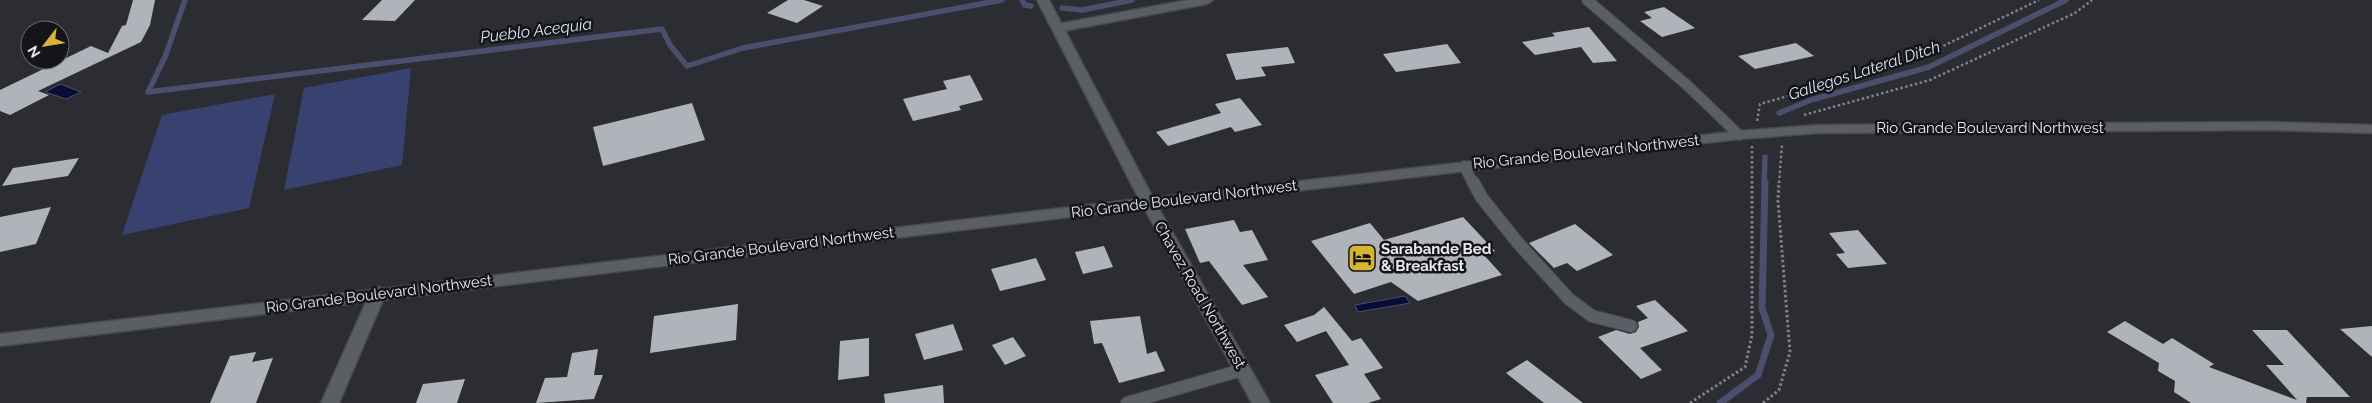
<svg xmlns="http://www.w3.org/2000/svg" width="2372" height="403" font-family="Raleway,sans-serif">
<rect width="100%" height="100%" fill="#2b2d33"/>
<!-- green -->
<g fill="#384270">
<polygon points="411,68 402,165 284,190 304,88"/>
<polygon points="275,94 249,208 122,235 162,115"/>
</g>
<!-- water -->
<g fill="#090b38" stroke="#4c4e6e">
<polygon points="60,84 81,92 66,99 45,92"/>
<polygon points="1405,296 1410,303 1358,312 1355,305"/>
</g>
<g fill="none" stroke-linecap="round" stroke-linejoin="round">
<!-- stream-far1 -->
<g stroke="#4c4e6e" stroke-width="5.5">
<polyline points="185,0 165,57 148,92 662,29 670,45 687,66 743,48 1002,0"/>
<polyline points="1022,0 1025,5 1031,6"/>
<polyline points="1062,8 1082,10 1132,0"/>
<polyline points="1779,113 1811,100 1929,67 2066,0"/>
<polyline points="1764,183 1765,157"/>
</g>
<!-- stream -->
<polyline stroke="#4c4e6e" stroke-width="7" points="1720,403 1758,375 1771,335 1762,308 1765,182"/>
</g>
<!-- building -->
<g fill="#b1b3bb">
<polygon points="133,0 155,0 150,25 141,42 38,91 49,95 10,115 0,111 0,90 91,46 108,53 122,26 126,25"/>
<polygon points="382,0 415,0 395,21 362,20"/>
<polygon points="788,0 804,0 823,6 797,23 767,13"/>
<polygon points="1664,7 1695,28 1662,37 1640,21 1652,18 1644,12"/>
<polygon points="1589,27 1617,61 1593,63 1581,47 1535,55 1522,42 1555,36 1552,33"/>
<polygon points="1796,43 1814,56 1755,69 1738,56"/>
<polygon points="1447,44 1461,63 1396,72 1383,54"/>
<polygon points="1288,47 1295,63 1261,67 1266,76 1236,80 1226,54"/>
<polygon points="970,75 983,100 959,106 961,110 913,121 903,99 947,89 943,81"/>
<polygon points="1240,98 1262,125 1235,132 1231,127 1168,146 1156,132 1221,113 1215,104"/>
<polygon points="692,103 705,140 603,166 593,127"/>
<polygon points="79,158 68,176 2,186 13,168"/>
<polygon points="51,207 36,244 0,252 0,217"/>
<polygon points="1463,217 1495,251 1484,255 1502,275 1418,301 1391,282 1354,294 1311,241 1370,223 1384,240"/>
<polygon points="1234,220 1240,232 1252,230 1268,260 1243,265 1268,297 1242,305 1209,261 1200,263 1185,229"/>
<polygon points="1575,224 1613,255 1577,271 1567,263 1554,268 1529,243"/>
<polygon points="1858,230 1887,264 1848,268 1836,254 1845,253 1829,233"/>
<polygon points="1104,246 1113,267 1083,274 1075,252"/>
<polygon points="1036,258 1046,280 1000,291 991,269"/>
<polygon points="1655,300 1688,331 1640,348 1662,370 1641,379 1598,337 1616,330 1630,334 1636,332 1639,327 1638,322 1648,318 1636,306"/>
<polygon points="738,304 736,340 650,353 654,316"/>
<polygon points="1324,307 1352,341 1361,338 1383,368 1364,374 1381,399 1368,403 1333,403 1315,375 1349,365 1326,331 1297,342 1284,325 1314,315"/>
<polygon points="1140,316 1147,354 1156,351 1165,371 1119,383 1102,343 1094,344 1090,321"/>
<polygon points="2125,321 2163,344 2172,338 2214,364 2209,367 2297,400 2266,365 2284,365 2252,330 2287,330 2350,397 2307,397 2306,403 2191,403 2174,392 2175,381 2158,371 2159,363 2107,332"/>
<polygon points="953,324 963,350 924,360 915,334"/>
<polygon points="2372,326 2372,357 2340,329"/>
<polygon points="1013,337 1026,356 1005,365 992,345"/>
<polygon points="869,338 869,376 838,380 840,341"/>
<polygon points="598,349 594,375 603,375 594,399 536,403 545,378 567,377 572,353"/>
<polygon points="256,352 252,362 273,358 256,403 210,403 230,356"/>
<polygon points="1527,360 1583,403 1544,403 1506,373"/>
<polygon points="465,379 457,403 416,403 423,384"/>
<polygon points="943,385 944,403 885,403 884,394"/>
</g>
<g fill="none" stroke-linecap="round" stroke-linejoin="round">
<defs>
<g id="lane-far1">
<polyline points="1587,0 1687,85 1739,135"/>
<polyline points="1464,166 1473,183"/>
</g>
<g id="lane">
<polyline points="1473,182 1482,198 1518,243 1569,299 1592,316 1631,326"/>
<polyline points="1127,403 1242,370"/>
</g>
<g id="street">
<polygon points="1188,0 1213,0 1207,4 1058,32 1052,28 1058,24"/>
<polygon points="378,287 384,289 386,293 339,403 321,403 370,293 372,289"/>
</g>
<polygon id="secondary" points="1037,0 1049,0 1153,198 1739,131 1819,125 2270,122 2372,125 2372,133 2270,130 1819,133 1739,139 1158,207 1270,403 1252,403 1144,208 0,346 0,334 1139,199"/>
</defs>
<!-- lane-far1 casing -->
<use href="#lane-far1" stroke="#46484d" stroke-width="12"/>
<!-- lane casing -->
<use href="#lane" stroke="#46484d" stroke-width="14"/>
<!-- street casing -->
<use href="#street" stroke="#46484d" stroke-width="3"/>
<!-- secondary casing -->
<use href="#secondary" stroke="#46484d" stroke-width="3"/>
<!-- path-far1 -->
<g stroke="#818287" stroke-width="2.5" stroke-dasharray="2.5 2.5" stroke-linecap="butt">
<polyline points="1804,115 1930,80 2075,13 2092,0"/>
<polyline points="1757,121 1760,104 1914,60 2039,0"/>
<polyline points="1752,146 1752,183"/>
<polyline points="1779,183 1782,145"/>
</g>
<!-- path -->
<g stroke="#818287" stroke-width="3" stroke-dasharray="2.5 2.5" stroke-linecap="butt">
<polyline points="1690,403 1745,367 1752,335 1752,182"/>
<polyline points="1763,403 1779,390 1790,352 1778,201 1779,182"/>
</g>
<!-- lane-far1 -->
<use href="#lane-far1" stroke="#5c5e65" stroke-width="10"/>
<!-- lane -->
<use href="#lane" stroke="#5c5e65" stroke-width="12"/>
<!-- street -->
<use href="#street" fill="#5c5e65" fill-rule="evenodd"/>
<!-- secondary -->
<use href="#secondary" fill="#5c5e65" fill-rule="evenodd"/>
</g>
<!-- icons -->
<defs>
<symbol id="hotel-square" viewBox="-11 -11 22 22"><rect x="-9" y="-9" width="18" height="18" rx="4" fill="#d7b434" stroke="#141518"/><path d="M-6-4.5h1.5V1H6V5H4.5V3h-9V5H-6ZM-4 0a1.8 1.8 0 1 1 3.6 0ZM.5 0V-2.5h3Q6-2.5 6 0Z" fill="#111"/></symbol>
</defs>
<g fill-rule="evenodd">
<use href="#hotel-square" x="1346" y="242" width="32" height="32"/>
</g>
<g text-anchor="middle" stroke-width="5" stroke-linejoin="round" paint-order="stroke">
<!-- street labels -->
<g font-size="15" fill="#e8e9ed" stroke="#141518">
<text x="1990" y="133">Rio Grande Boulevard Northwest</text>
<text transform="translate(1586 152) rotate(-6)" y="5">Rio Grande Boulevard Northwest</text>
<text transform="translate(1184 199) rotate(-7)" y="5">Rio Grande Boulevard Northwest</text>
<text transform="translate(781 246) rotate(-7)" y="5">Rio Grande Boulevard Northwest</text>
<text transform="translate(379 294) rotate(-7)" y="5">Rio Grande Boulevard Northwest</text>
<text transform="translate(1200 295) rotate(60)" y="5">Chavez Road Northwest</text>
</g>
<!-- poi labels -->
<g font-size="15" font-weight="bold" fill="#e8e9ed" stroke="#141518" text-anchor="start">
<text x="1381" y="254">Sarabande Bed<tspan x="1381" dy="17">&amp; Breakfast</tspan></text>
</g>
<!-- water labels -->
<g font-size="16" font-style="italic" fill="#dee3f3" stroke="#141518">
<text transform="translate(536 30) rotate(-7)" y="6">Pueblo Acequia</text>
<text transform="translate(1864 70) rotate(-18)" y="6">Gallegos Lateral Ditch</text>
</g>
</g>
<!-- north arrow -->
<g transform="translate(45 45) rotate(239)"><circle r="24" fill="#141518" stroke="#696a6d"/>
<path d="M0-4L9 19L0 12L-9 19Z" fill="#d7b434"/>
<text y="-8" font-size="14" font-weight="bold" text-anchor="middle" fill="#e8e9ed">N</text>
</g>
</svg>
